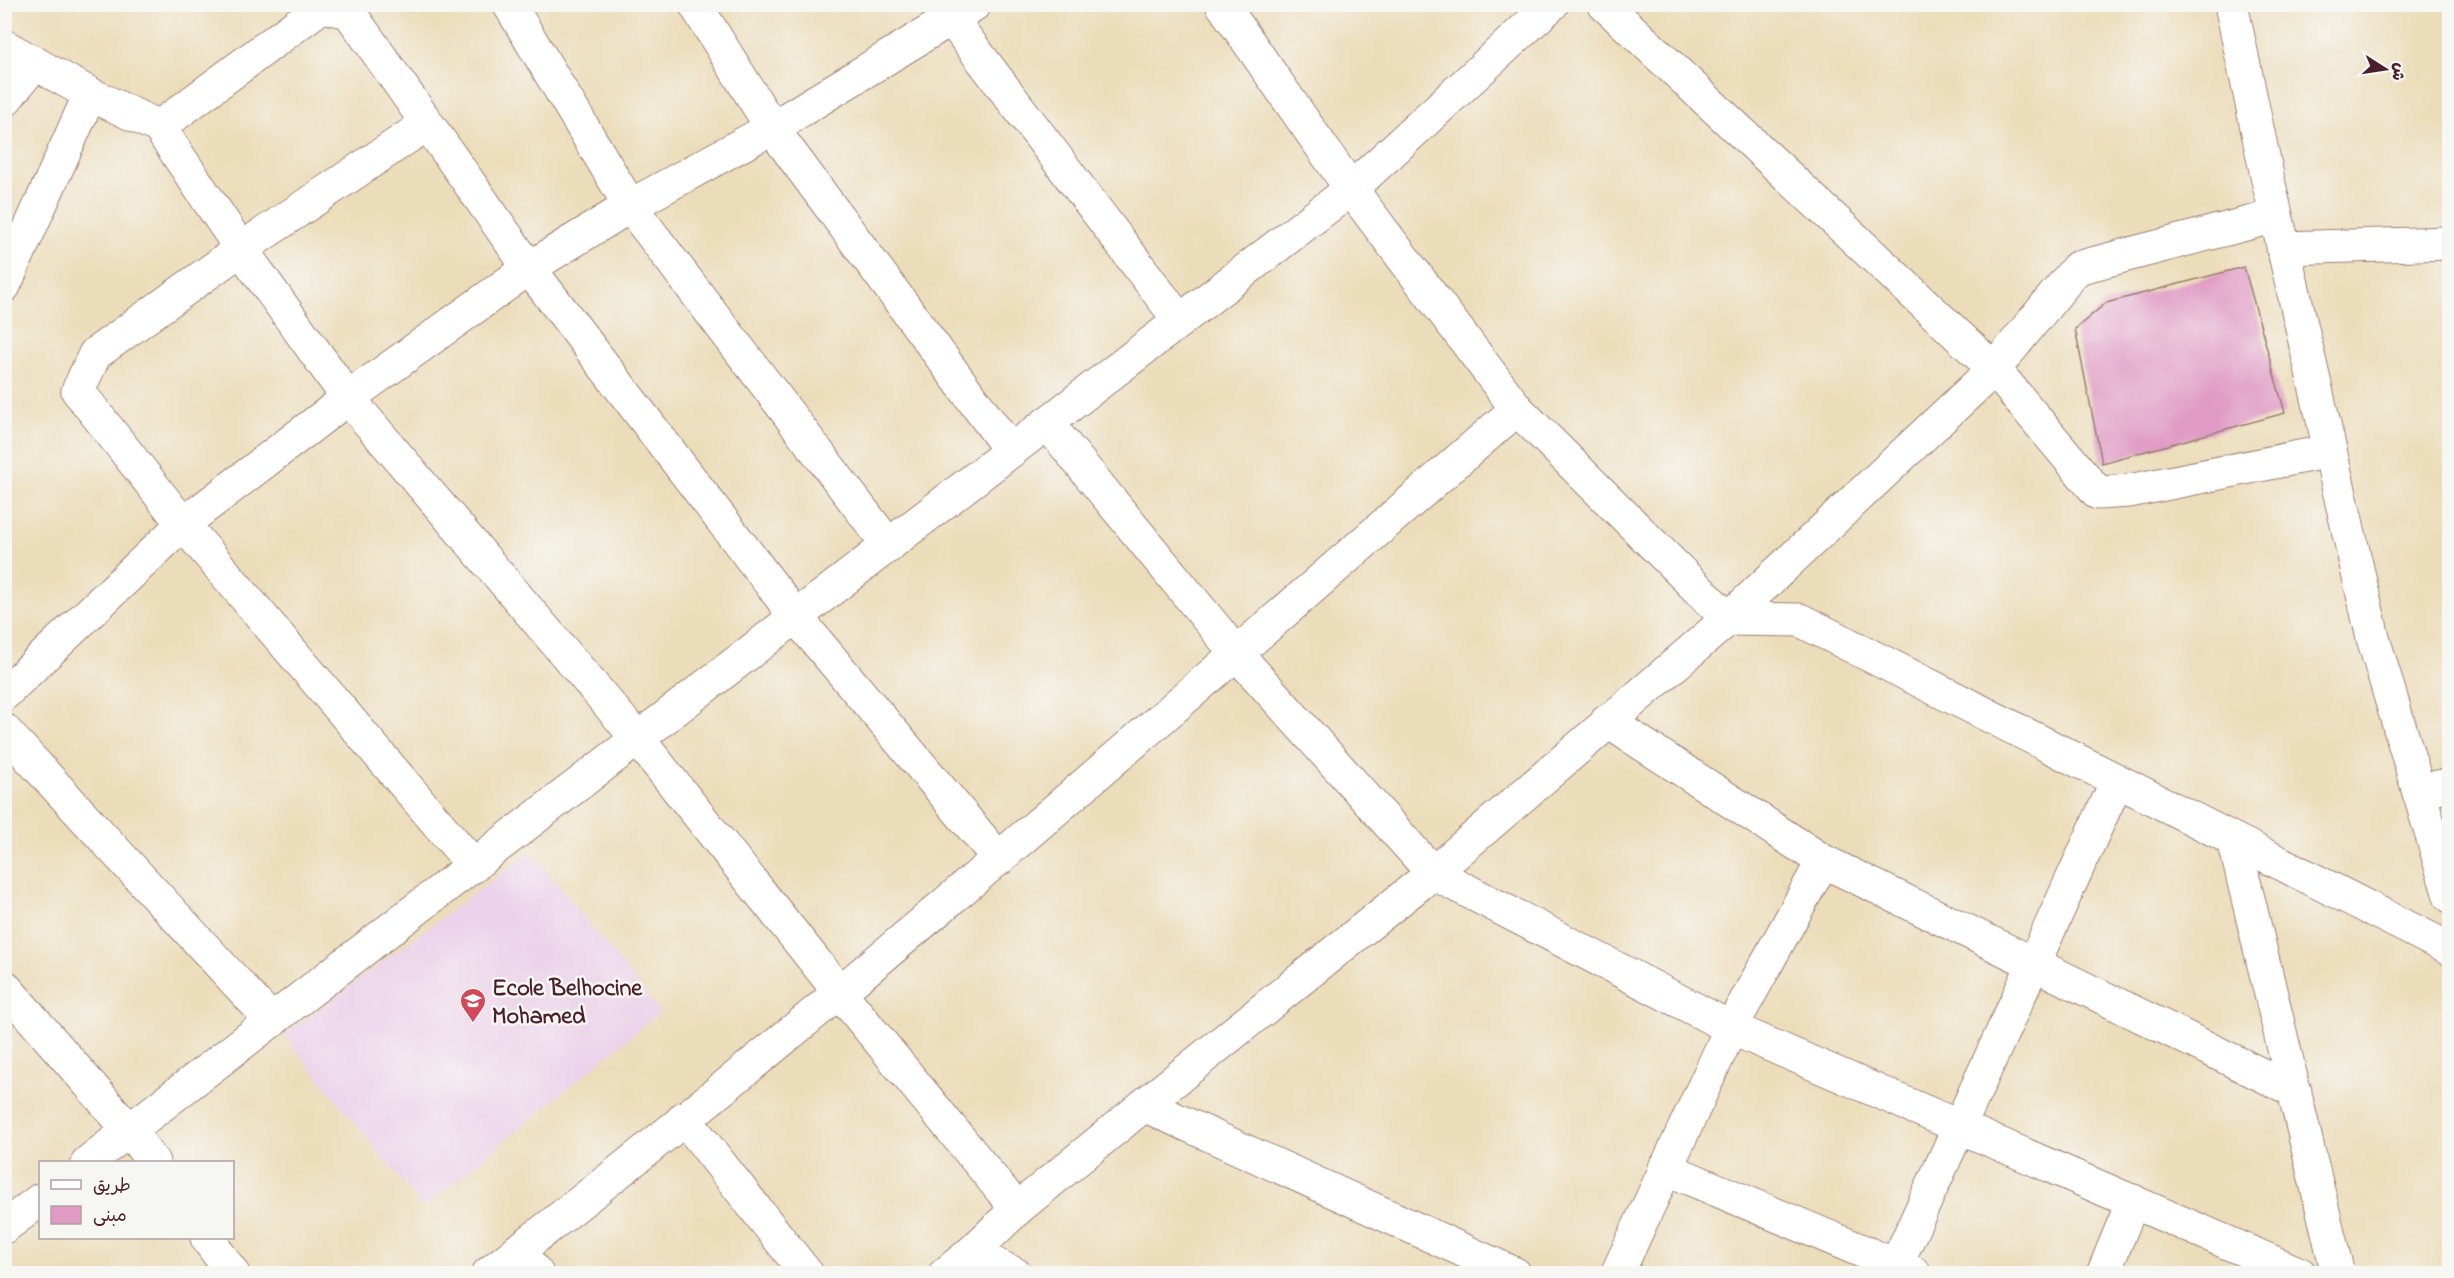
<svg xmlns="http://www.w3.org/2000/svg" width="2454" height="1278" font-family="'Indie Flower','Playpen Sans Arabic',sans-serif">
<rect width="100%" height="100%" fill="#f6f6f2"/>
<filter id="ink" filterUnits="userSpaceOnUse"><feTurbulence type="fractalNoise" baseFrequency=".0167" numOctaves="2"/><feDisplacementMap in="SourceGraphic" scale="12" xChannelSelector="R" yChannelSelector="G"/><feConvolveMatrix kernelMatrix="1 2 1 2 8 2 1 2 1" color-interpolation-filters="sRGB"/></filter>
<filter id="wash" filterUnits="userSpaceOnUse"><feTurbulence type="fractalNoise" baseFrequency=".008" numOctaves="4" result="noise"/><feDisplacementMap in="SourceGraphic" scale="24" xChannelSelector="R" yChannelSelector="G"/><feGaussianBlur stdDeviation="1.35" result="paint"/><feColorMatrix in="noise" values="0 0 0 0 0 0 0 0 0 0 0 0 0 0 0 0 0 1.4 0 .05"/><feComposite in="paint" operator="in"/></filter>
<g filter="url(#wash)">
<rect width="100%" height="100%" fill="#ecddba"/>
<!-- built -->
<polygon fill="#ecd1ea" points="531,851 660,1012 423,1208 284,1035"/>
<g id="blocks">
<!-- building -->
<polygon fill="#e09ac4" points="2244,267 2285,413 2102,463 2075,329 2106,303"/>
</g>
</g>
<g filter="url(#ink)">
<use href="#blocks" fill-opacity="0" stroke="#9b7e72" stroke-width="1.5"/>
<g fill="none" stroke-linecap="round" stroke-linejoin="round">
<defs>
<g id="street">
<polyline points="509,4 630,206 889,546"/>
<polyline points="695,4 772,128 1011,451"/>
<polyline points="940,4 1180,321"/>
<polyline points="1222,4 1351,189 1517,409 1728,619 1800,620 2450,949"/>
<polyline points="1604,4 1994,369 2098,493 2129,491 2330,451"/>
<polyline points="4,46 90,94 159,127 241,249 348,398 638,739 841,994 1017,1209"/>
<polyline points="4,101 35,63"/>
<polyline points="427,124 241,249 95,354 78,391 183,524 474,866"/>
<polyline points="159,127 322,6 349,12 529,268 796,617 999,859"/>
<polyline points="2283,248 2450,243"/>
<polyline points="4,286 90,94"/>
<polyline points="1047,423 1236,653 1433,873 1731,1028 2300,1274"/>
<polyline points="4,694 183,524 348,398 529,268 630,206 772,128 975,4"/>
<polyline points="1607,721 1823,861 2295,1091"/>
<polyline points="4,730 272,1021"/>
<polyline points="2418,790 2450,785"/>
<polyline points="2234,840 2338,1274"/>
<polyline points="4,986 130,1131 153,1162"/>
<polyline points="1144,1105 1515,1274"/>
<polyline points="684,1118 807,1274"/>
<polyline points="88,1162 1351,189 1552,4"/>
<polyline points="1665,1168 1914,1273"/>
<polyline points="4,1227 40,1200"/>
<polyline points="207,1238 233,1274"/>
<polyline points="518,1250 537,1274"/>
<polyline points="971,1253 1015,1274"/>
<path d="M488,1274C844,1001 1179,703 1517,409"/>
<polyline points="945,1274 971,1253 1017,1209 1144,1105 1433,873 1728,619 1994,369 2077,268 2276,216"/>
<polyline points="1617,1274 1731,1028 1823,861"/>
<polyline points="1892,1274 2117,781"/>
<polyline points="2103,1274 2133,1201"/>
</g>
<polyline id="secondary" points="2231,4 2268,180 2373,638 2450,896"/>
</defs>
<!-- street casing -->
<use href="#street" stroke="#9b7e72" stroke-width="35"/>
<!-- secondary casing -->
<use href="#secondary" stroke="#9b7e72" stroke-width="35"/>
<!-- street -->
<use href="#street" stroke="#fff" stroke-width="33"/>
<!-- secondary -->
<use href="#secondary" stroke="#fff" stroke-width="33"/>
</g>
</g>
<!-- icons -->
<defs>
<symbol id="school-pin" viewBox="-11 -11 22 30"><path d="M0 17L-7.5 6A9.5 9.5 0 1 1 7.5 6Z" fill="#d1495b" stroke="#f6f6f2"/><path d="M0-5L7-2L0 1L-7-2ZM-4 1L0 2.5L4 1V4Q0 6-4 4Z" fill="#fff"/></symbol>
</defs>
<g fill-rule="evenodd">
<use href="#school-pin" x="458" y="986" width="30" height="40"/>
</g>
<g text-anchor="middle" stroke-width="5" stroke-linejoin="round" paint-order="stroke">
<!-- poi labels -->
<g font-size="24" font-weight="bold" fill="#4a1f2b" stroke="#f6f6f2" text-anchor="start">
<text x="492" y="995">Ecole Belhocine<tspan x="492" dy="28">Mohamed</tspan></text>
</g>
</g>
<!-- margin -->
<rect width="2454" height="1278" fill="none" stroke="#f6f6f2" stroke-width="24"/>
<!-- legend -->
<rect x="39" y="1161" width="195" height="78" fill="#f6f6f2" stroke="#b1a0a2" stroke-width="1.5"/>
<rect x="51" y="1180" width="30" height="9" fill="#ffffff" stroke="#b1a0a2" stroke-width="1.5"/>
<text x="93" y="1191" font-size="18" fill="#4a1f2b">طريق</text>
<rect x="51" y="1206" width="30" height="18" fill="#e09ac4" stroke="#b1a0a2" stroke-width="1.5"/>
<text x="93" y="1221" font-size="18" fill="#4a1f2b">مبنى</text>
<!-- north arrow -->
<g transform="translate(2385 69) rotate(102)" stroke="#f6f6f2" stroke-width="4.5" paint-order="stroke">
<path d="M0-4.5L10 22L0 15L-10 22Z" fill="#4a1f2b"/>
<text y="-9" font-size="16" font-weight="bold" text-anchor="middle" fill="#4a1f2b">ش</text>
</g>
</svg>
